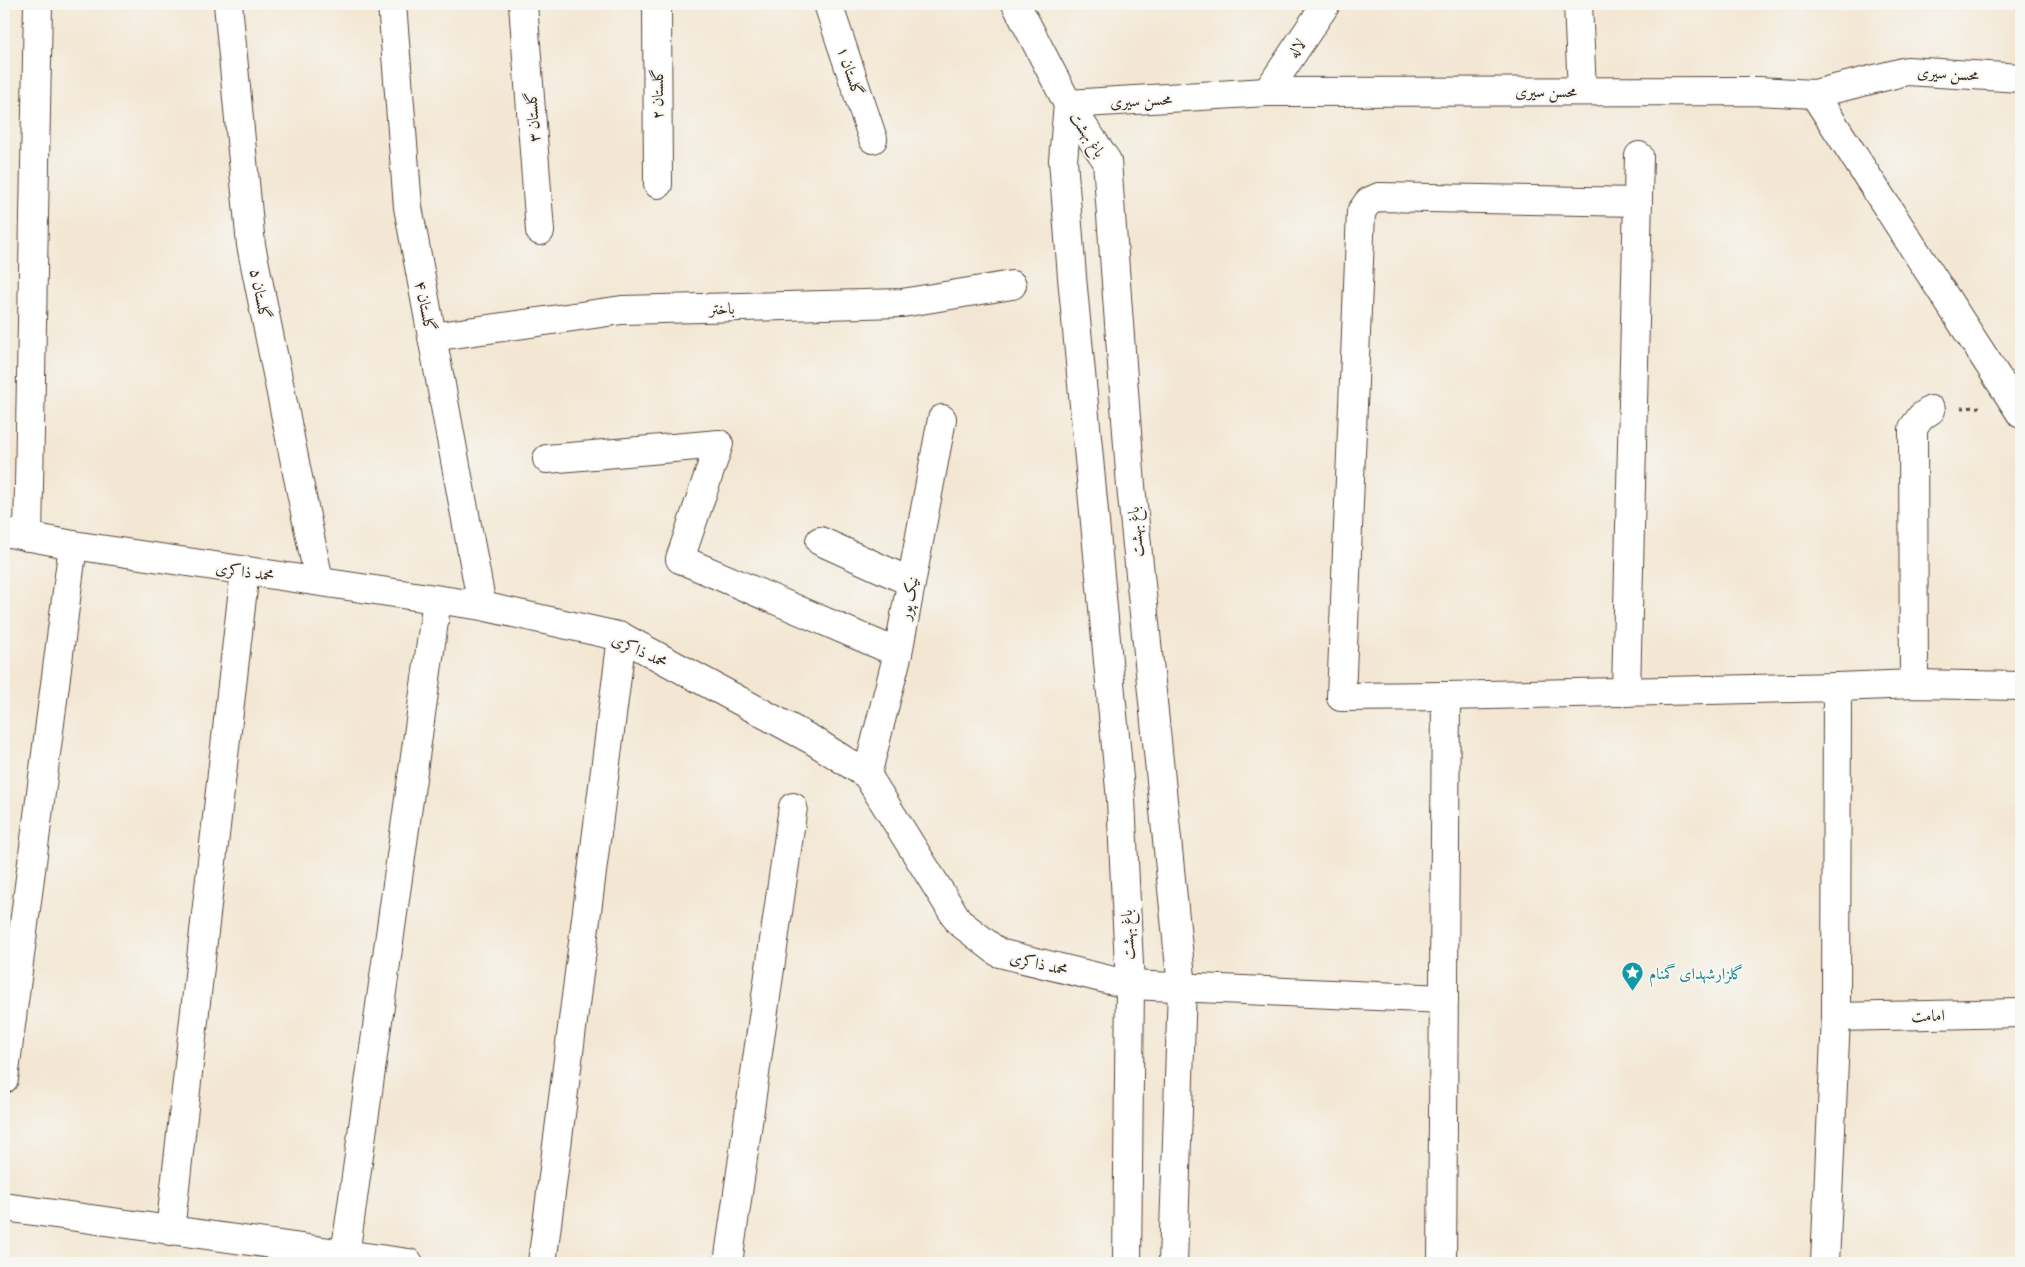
<svg xmlns="http://www.w3.org/2000/svg" width="2025" height="1267" font-family="'IM FELL Double Pica',Amiri,serif">
<rect width="100%" height="100%" fill="#f6f6f2"/>
<filter id="ink" filterUnits="userSpaceOnUse"><feTurbulence type="fractalNoise" baseFrequency=".02" numOctaves="2"/><feDisplacementMap in="SourceGraphic" scale="10" xChannelSelector="R" yChannelSelector="G"/><feConvolveMatrix kernelMatrix="1 2 1 2 8 2 1 2 1" color-interpolation-filters="sRGB"/></filter>
<filter id="wash" filterUnits="userSpaceOnUse"><feTurbulence type="fractalNoise" baseFrequency=".0096" numOctaves="4" result="noise"/><feDisplacementMap in="SourceGraphic" scale="20" xChannelSelector="R" yChannelSelector="G"/><feGaussianBlur stdDeviation="1.12" result="paint"/><feColorMatrix in="noise" values="0 0 0 0 0 0 0 0 0 0 0 0 0 0 0 0 0 1.4 0 .05"/><feComposite in="paint" operator="in"/></filter>
<g filter="url(#wash)">
<rect width="100%" height="100%" fill="#f3e7d3"/>
</g>
<g filter="url(#ink)">
<g fill="none" stroke-linecap="round" stroke-linejoin="round">
<defs>
<g id="minor">
<polyline points="228,4 251,245 319,581"/>
<polyline points="392,4 408,207 482,606"/>
<polyline points="523,4 540,231"/>
<polyline points="657,4 658,184"/>
<polyline points="828,4 873,139"/>
<polyline points="1578,4 1582,91"/>
<polyline points="1267,92 1326,4"/>
<polyline points="1814,94 2021,414"/>
<polyline points="1068,104 1267,92 1758,91 1814,94 1907,71 2021,78"/>
<polyline points="432,337 622,310 902,303 1012,285"/>
<polyline points="547,459 719,444 680,559 898,653"/>
<polyline points="28,537 38,4"/>
<polyline points="820,541 911,582"/>
<polyline points="1914,684 1913,428 1921,417 1931,410"/>
<polyline points="1837,687 1914,684 2021,686"/>
<polyline points="1626,692 1639,156"/>
<polyline points="1446,696 1341,697 1361,212 1368,202 1379,197 1638,202"/>
<polyline points="867,775 898,653 942,419"/>
<polyline points="1130,985 1444,999"/>
<polyline points="1836,1017 2021,1013"/>
<polyline points="4,1079 73,545"/>
<polyline points="4,1207 409,1263"/>
<polyline points="170,1231 245,571"/>
<polyline points="345,1255 437,600"/>
<polyline points="542,1263 622,637"/>
<polyline points="728,1263 793,807"/>
<polyline points="1442,1263 1446,696 1837,687 1836,1017 1825,1263"/>
</g>
<g id="tertiary">
<polyline points="1016,4 1068,104 1107,161 1131,486 1182,987 1173,1263"/>
<polyline points="1068,104 1063,160 1072,277 1121,800 1130,985 1127,1263"/>
<polyline points="4,532 73,545 482,606 622,637 814,741 867,775 959,922 999,953 1130,985"/>
</g>
</defs>
<!-- minor casing -->
<use href="#minor" stroke="#574639" stroke-width="30"/>
<!-- tertiary casing -->
<use href="#tertiary" stroke="#574639" stroke-width="30"/>
<!-- path -->
<polyline stroke="#574639" stroke-width="3" stroke-dasharray="4 4" stroke-linecap="butt" points="1961,408 1980,407"/>
<!-- minor -->
<use href="#minor" stroke="#fff" stroke-width="28"/>
<!-- tertiary -->
<use href="#tertiary" stroke="#fff" stroke-width="28"/>
</g>
</g>
<!-- icons -->
<defs>
<symbol id="sight-pin" viewBox="-11 -11 22 30"><path d="M0 17L-7.5 6A9.5 9.5 0 1 1 7.5 6Z" fill="#0f9aa8" stroke="#f6f6f2"/><path d="M0-6L1.8-2.2L6-1.7L2.9 1.2L3.7 5.4L0 3.3L-3.7 5.4L-2.9 1.2L-6-1.7L-1.8-2.2Z" fill="#fff"/></symbol>
</defs>
<g fill-rule="evenodd">
<use href="#sight-pin" x="1620" y="960" width="25" height="34"/>
</g>
<g text-anchor="middle" stroke-width="4" stroke-linejoin="round" paint-order="stroke">
<!-- street labels -->
<g font-size="16" fill="#3b2a1e" stroke="#f6f6f2">
<text transform="translate(1296 48) rotate(-56)" y="6">لاله</text>
<text transform="translate(851 71) rotate(72)" y="6">گلستان ۱</text>
<text transform="translate(1948 73) rotate(3)" y="6">محسن سیری</text>
<text x="1546" y="97">محسن سیری</text>
<text transform="translate(657 94) rotate(-90)" y="6">گلستان ۲</text>
<text transform="translate(1141 100) rotate(-3)" y="6">محسن سیری</text>
<text transform="translate(532 117) rotate(-94)" y="6">گلستان ۳</text>
<text transform="translate(1088 134) rotate(56)" y="6">باغ بهشت</text>
<text transform="translate(261 294) rotate(79)" y="6">گلستان ۵</text>
<text transform="translate(426 306) rotate(79)" y="6">گلستان ۴</text>
<text transform="translate(722 308) rotate(-2)" y="6">باختر</text>
<text transform="translate(1135 532) rotate(-96)" y="6">باغ بهشت</text>
<text transform="translate(245 571) rotate(8)" y="6">محمد ذاکری</text>
<text transform="translate(908 598) rotate(-79)" y="6">نیک پور</text>
<text transform="translate(640 650) rotate(25)" y="6">محمد ذاکری</text>
<text transform="translate(1127 935) rotate(-93)" y="6">باغ بهشت</text>
<text transform="translate(1039 963) rotate(13)" y="6">محمد ذاکری</text>
<text transform="translate(1928 1015) rotate(-1)" y="6">امامت</text>
</g>
<!-- culture labels -->
<g font-size="16" fill="#0d838f" stroke="#f6f6f2" text-anchor="start">
<text x="1649" y="979">گلزارشهدای گمنام</text>
</g>
</g>
<!-- margin -->
<rect width="2025" height="1267" fill="none" stroke="#f6f6f2" stroke-width="20"/>
</svg>
